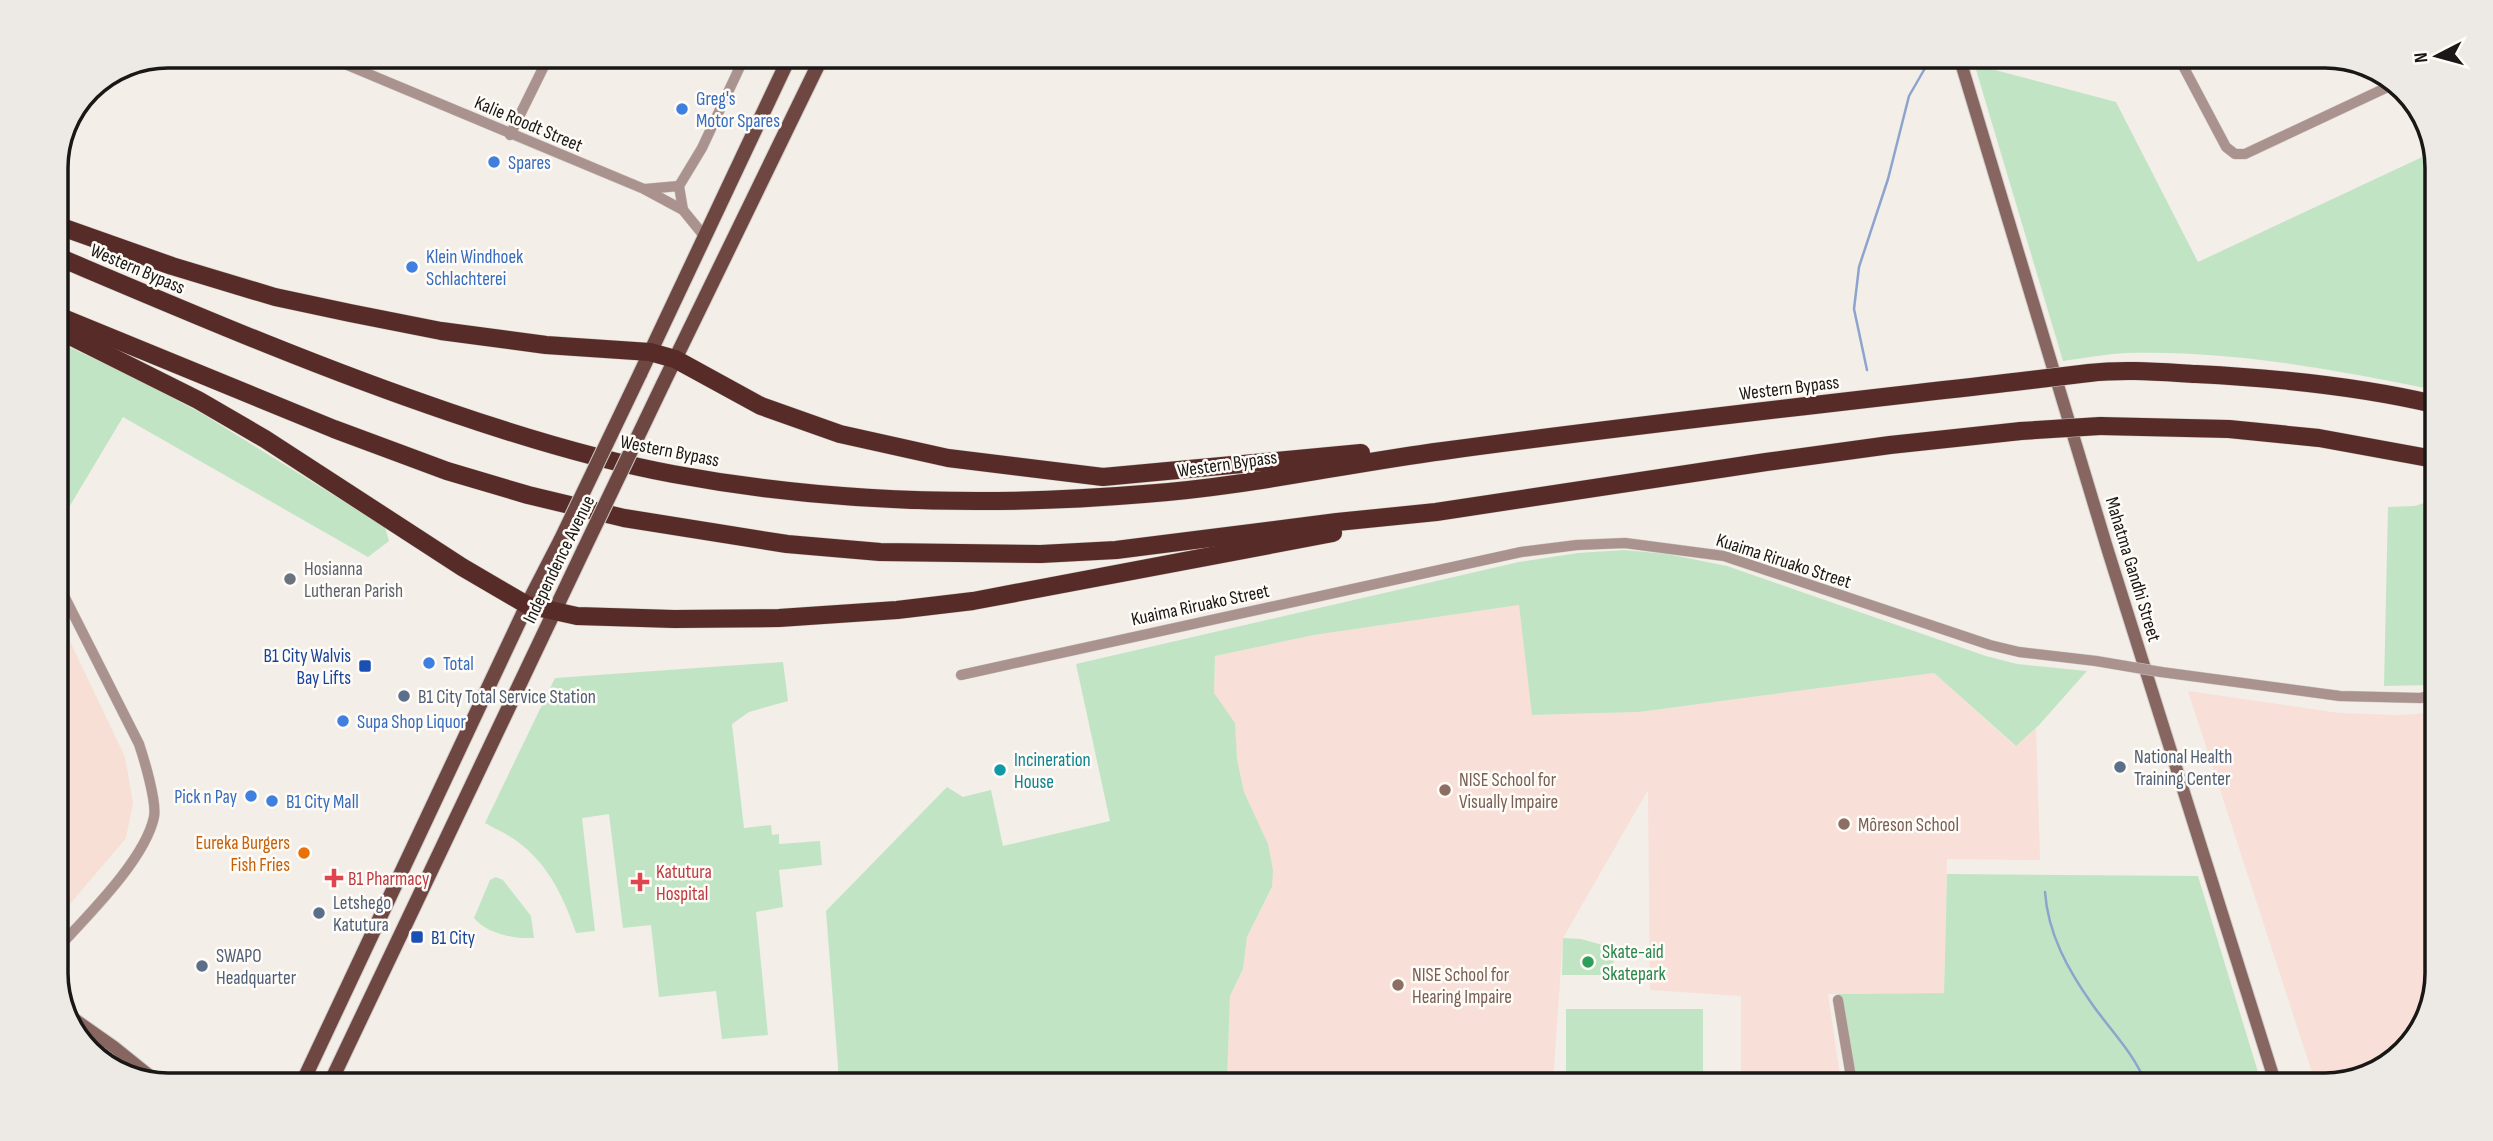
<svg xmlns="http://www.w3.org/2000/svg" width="2493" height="1141" font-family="'Sofia Sans Condensed',sans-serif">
<rect width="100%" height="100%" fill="#f3eee8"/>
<!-- commercial -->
<polygon fill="#f7dfd5" points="56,612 125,757 133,803 126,838 59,917 56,913"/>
<!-- education -->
<g fill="#f8dfd8">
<polygon points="1519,605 1533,715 1639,712 1934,673 2015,746 2036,728 2040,860 1947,859 1944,993 1828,994 1841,1083 1741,1083 1741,996 1650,990 1648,790 1563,938 1553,1082 1227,1081 1230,996 1243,969 1247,937 1272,888 1267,844 1244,792 1237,759 1214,693 1215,656 1314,635"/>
<polygon points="2188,691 2339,713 2397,715 2431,713 2428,1016 2387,1066 2325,1085 2316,1085"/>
</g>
<!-- green -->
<g fill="#c1e5c4">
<path d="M1974,63H1987L1991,69L2116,102L2198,262L2433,152L2437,162L2435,390C2333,369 2230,350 2127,353C2106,354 2084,358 2063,361Z"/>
<polygon points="56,341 131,376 201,413 385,527 389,541 368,557 123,417 56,529"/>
<polygon points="2433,500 2432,685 2384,686 2388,507 2415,506"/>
<polygon points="1624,550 1667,554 1727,566 1986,656 2017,664 2087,671 2039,725 2016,746 1934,673 1639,712 1532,715 1519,605 1314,635 1215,656 1214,693 1235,723 1237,759 1244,792 1268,844 1273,870 1272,887 1247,937 1243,969 1230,996 1227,1081 839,1079 826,911 947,787 963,797 991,790 1003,846 1110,821 1076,664 1519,562 1578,553"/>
<path d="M783,662L788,701L749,712L732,724L744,828L771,825L772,835L779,834V844L820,841L822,865L779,870L783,907L756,912L768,1035L722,1039L716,991L659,997L651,925L623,928L609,814L582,818L595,931L576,933C564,898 549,865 518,842C508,834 495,829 485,823L555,678Z"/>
<polygon points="1947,874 2198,876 2262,1085 1852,1083 1838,994 1944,993"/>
<path d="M496,877L503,880L531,916L534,938C515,939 487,934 474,918L490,880Z"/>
<polygon points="1563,938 1581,939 1617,949 1610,975 1562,975"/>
<rect x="1566" y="1009" width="137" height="71"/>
</g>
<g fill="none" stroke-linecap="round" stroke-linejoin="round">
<!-- stream -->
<g stroke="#8da4cd" stroke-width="2.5">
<polyline points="1867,370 1854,309 1859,267 1888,179 1909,96 1928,63"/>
<path d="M2045,892C2048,934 2068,970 2092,1004C2111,1031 2134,1053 2146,1084"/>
</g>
<defs>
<g id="street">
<polyline points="328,57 644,189 683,210 705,237"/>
<polyline points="2182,64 2226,147 2235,154 2245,154 2392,85"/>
<polyline points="510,135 548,58"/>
<polyline points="645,189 679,186"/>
<polyline points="683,210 679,186 702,148 744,58"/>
<path d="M56,580L139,744C144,759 157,802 154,817C145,860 86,917 56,950"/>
<polyline points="2161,672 2340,696 2420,698 2431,696"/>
<polyline points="961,675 1521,552 1577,545 1625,543 1724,556 1990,645 2019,652 2096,661"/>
<polyline points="1838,1000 1852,1083"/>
</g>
<g id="secondary">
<polyline points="1961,63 2108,551 2276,1085"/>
<polyline points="70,1016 114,1047 150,1076"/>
<polyline points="77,1034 131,1076"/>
</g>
<g id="primary">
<polyline points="640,374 789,58"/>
<polyline points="663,384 821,59"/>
<polyline points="305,1077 527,605 561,539"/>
<polyline points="333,1077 584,549"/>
</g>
<g id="highway">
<polyline points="56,225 172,266 275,297 350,313 441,331 546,345 650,352 675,359 761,406 840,434 948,458 1103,477 1361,453"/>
<path d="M56,256C186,311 316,367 449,412C522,437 597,460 673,474C828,503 988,507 1144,494C1245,487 1344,464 1443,451C1633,425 1824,404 2014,382"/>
<polyline points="56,315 334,429 447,471 528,495 624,518 787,544 880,552 1041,554 1116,550 1337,522 1436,512 1766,462 1890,445 2021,431"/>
<polyline points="56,329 198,400 265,439 462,567 527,605 577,616 674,619 779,618 897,610 973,601 1333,533"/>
<path d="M2089,373C2125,369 2160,372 2196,374C2275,378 2357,386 2434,404"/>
<polyline points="2100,426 2229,429 2319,438 2434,459"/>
</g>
</defs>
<!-- street casing -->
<use href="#street" stroke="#d0ccc6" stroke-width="11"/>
<!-- secondary casing -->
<use href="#secondary" stroke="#d0ccc6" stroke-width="14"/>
<!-- primary casing -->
<use href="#primary" stroke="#d0ccc6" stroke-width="16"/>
<!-- highway casing -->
<use href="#highway" stroke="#d0ccc6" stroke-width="19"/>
<!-- street -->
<use href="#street" stroke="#aa928f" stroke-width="10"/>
<!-- secondary -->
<use href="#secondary" stroke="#876661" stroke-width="12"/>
<!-- primary -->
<use href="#primary" stroke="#6e4642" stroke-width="14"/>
<!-- highway -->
<use href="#highway" stroke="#572c28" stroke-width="18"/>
<defs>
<polyline id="street-bridge" points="2096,661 2161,672"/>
<g id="primary-bridge">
<polyline points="561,539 640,374"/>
<polyline points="584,549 663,384"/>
</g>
<g id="highway-bridge">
<polyline points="2014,382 2089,373"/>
<polyline points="2021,431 2100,426"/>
</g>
</defs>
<!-- street-bridge casing -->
<use href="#street-bridge" stroke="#d0ccc6" stroke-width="11" stroke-linecap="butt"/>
<!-- primary-bridge casing -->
<use href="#primary-bridge" stroke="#d0ccc6" stroke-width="16" stroke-linecap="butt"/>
<!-- highway-bridge casing -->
<use href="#highway-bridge" stroke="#d0ccc6" stroke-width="19" stroke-linecap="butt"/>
<!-- street-bridge -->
<use href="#street-bridge" stroke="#aa928f" stroke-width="10"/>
<!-- primary-bridge -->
<use href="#primary-bridge" stroke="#6e4642" stroke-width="14"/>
<!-- highway-bridge -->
<use href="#highway-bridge" stroke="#572c28" stroke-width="18"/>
</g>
<!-- markers -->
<g fill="#3f7fe0" stroke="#fffcf8" stroke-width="2.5">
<circle cx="682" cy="109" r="7"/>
<circle cx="494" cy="162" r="7"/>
<circle cx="412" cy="267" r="7"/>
<circle cx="429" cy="663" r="7"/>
<circle cx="343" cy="721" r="7"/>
<circle cx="251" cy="796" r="7"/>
<circle cx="272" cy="801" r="7"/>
</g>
<circle fill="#6b7280" stroke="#fffcf8" stroke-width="2.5" cx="290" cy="579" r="7"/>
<g fill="#1a4fb4" stroke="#fffcf8" stroke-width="2.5">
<rect x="358" y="659" width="14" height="14" rx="3.5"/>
<rect x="410" y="930" width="14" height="14" rx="3.5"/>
</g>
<g fill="#5c6f8a" stroke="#fffcf8" stroke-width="2.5">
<circle cx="404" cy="696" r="7"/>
<circle cx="2120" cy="767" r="7"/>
<circle cx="319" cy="913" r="7"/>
<circle cx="202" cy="966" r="7"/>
</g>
<circle fill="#0f9aa8" stroke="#fffcf8" stroke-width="2.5" cx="1000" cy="770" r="7"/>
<g fill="#8d6e63" stroke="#fffcf8" stroke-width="2.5">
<circle cx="1445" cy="790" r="7"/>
<circle cx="1844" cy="824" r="7"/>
<circle cx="1398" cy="985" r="7"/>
</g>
<circle fill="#e8710a" stroke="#fffcf8" stroke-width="2.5" cx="304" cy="853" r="7"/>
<g fill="#e0444e" stroke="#fffcf8" stroke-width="2.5">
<path d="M330.5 867.5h7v7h7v7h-7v7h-7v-7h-7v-7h7z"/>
<path d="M636.5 871.5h7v7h7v7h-7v7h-7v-7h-7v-7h7z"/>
</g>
<circle fill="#2e9e5b" stroke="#fffcf8" stroke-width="2.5" cx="1588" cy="962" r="7"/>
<g text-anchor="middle" stroke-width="5" stroke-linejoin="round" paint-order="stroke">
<!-- shop labels -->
<g font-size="19" fill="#366cbe" stroke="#fffcf8" text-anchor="start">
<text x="696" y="105">Greg's<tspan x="696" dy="22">Motor Spares</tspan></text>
<text x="508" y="169">Spares</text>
<text x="426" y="263">Klein Windhoek<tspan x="426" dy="22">Schlachterei</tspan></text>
<text x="443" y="670">Total</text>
<text x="357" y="728">Supa Shop Liquor</text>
<text x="237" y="803" text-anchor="end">Pick n Pay</text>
<text x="286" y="808">B1 City Mall</text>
</g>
<!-- street labels -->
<g font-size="19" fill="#1a1816" stroke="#fffcf8">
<text transform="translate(529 123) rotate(23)" y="7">Kalie Roodt Street</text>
<text transform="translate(138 268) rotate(23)" y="7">Western Bypass</text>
<text transform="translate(1789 387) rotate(-7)" y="7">Western Bypass</text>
<text transform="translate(670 450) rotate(11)" y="7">Western Bypass</text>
<text transform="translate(1227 463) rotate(-8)" y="7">Western Bypass</text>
<text transform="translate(558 559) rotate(-64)" y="7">Independence Avenue</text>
<text transform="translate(1784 560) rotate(18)" y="7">Kuaima Riruako Street</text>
<text transform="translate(2134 569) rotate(73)" y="7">Mahatma Gandhi Street</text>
<text transform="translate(1200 604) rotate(-12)" y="7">Kuaima Riruako Street</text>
</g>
<!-- worship labels -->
<g font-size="19" fill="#5b616d" stroke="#fffcf8" text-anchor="start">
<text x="304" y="575">Hosianna<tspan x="304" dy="22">Lutheran Parish</tspan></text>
</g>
<!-- transit labels -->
<g font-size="19" fill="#164399" stroke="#fffcf8" text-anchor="end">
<text x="351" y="662">B1 City Walvis<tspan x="351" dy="22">Bay Lifts</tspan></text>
<text x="431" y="944" text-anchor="start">B1 City</text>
</g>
<!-- service labels -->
<g font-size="19" fill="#4e5e75" stroke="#fffcf8" text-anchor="start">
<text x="418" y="703">B1 City Total Service Station</text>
<text x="2134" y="763">National Health<tspan x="2134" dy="22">Training Center</tspan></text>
<text x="333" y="909">Letshego<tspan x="333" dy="22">Katutura</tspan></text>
<text x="216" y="962">SWAPO<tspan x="216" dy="22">Headquarter</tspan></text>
</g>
<!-- culture labels -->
<g font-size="19" fill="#0d838f" stroke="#fffcf8" text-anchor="start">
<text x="1014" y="766">Incineration<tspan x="1014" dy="22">House</tspan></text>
</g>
<!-- education labels -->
<g font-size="19" fill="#785e54" stroke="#fffcf8" text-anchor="start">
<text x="1459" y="786">NISE School for<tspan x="1459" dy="22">Visually Impaire</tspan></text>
<text x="1858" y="831">Môreson School</text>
<text x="1412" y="981">NISE School for<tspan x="1412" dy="22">Hearing Impaire</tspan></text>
</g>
<!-- food labels -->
<g font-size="19" fill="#c56008" stroke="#fffcf8" text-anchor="end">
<text x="290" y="849">Eureka Burgers<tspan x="290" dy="22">Fish Fries</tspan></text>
</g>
<!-- health labels -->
<g font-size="19" fill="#be3a42" stroke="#fffcf8" text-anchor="start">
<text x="656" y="878">Katutura<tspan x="656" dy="22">Hospital</tspan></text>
<text x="348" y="885">B1 Pharmacy</text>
</g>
<!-- leisure labels -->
<g font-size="19" fill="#27864d" stroke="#fffcf8" text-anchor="start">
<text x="1602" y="958">Skate-aid<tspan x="1602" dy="22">Skatepark</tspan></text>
</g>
</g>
<!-- crop -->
<path d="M0 0H2493V1141H0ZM168 68H2325A100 100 0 0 1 2425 168V973A100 100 0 0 1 2325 1073H168A100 100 0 0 1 68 973V168A100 100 0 0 1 168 68Z" fill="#edeae6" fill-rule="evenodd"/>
<path fill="none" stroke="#1a1816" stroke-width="3.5" d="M168 68H2325A100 100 0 0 1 2425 168V973A100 100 0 0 1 2325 1073H168A100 100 0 0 1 68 973V168A100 100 0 0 1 168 68Z"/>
<!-- north arrow -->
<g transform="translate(2437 56) rotate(264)" stroke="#fffcf8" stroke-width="5" paint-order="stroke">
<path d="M0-5L12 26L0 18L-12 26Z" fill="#1a1816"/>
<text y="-10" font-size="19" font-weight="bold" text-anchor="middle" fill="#1a1816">N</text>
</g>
</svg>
